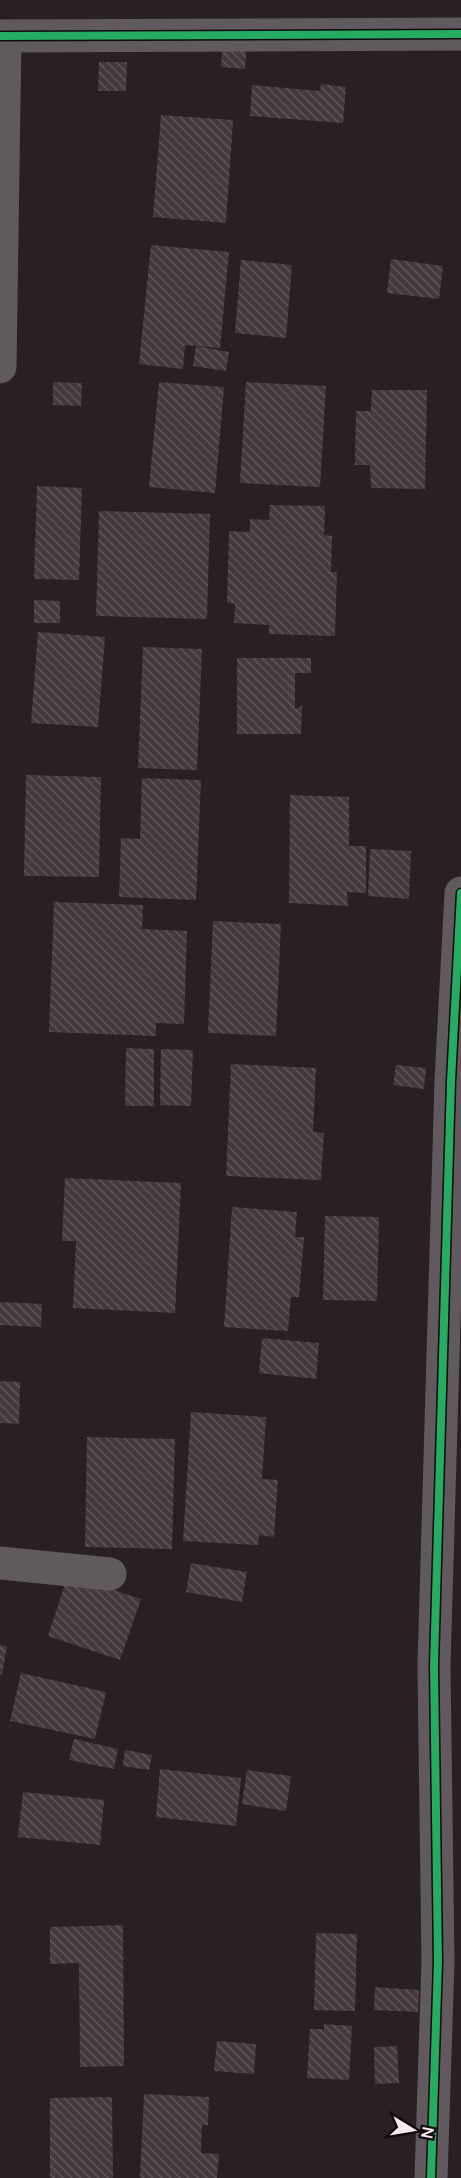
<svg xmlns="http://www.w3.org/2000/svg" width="461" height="2178" font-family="Manrope,sans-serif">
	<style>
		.building { fill: url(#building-back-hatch) }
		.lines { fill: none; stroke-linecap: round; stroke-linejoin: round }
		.street { stroke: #605a5e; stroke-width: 33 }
		.cycleway-casing { stroke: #10090d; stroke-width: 11 }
		.cycleway { stroke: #26ab63; stroke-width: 8 }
	</style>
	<defs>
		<pattern id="building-back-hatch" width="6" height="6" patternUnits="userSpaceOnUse" patternTransform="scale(1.5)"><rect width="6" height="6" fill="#43393f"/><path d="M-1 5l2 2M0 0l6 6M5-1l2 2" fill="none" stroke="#5f565b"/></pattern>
	</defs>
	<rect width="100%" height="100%" fill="#282025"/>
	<path class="building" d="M 223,44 L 247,45 L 245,69 L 221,67 Z
		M 99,62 L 127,62 L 126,91 L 98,91 Z
		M 321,84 L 346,87 L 343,123 L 250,116 L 252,85 L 320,91 Z
		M 161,115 L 233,120 L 226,223 L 153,217 Z
		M 151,245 L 229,252 L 220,348 L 185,345 L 183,369 L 139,364 Z
		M 391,259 L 443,266 L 439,299 L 387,293 Z
		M 241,260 L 292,265 L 286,338 L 235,333 Z
		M 196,346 L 229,352 L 226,371 L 193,366 Z
		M 53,382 L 82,383 L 81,406 L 53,405 Z
		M 159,382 L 224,387 L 215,493 L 149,487 Z
		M 246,382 L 326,386 L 320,487 L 240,483 Z
		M 372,390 L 427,390 L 425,489 L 371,488 L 370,465 L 355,465 L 356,411 L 371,411 Z
		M 37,486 L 82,488 L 79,580 L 34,579 Z
		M 270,505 L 325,506 L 324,535 L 332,536 L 331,572 L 337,572 L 335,636 L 269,634 L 269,625 L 234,623 L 235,604 L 227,603 L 229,531 L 250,532 L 250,519 L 269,520 Z
		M 99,511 L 210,514 L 207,619 L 96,616 Z
		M 34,600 L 60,601 L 60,623 L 34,623 Z
		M 38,632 L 105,637 L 98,727 L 31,723 Z
		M 143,647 L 202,649 L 197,770 L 138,768 Z
		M 237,658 L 311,658 L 311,673 L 295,673 L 295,709 L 302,706 L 301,734 L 237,734 Z
		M 26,775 L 101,777 L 99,877 L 24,876 Z
		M 142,778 L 201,780 L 196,900 L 119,897 L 121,838 L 140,839 Z
		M 290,795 L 349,797 L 349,846 L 366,846 L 366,893 L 347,892 L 348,906 L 289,903 Z
		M 370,849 L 411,851 L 409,899 L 368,896 Z
		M 54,902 L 143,905 L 142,929 L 187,931 L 184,1024 L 156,1023 L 156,1036 L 49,1032 Z
		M 213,921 L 281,924 L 276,1036 L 208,1033 Z
		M 126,1048 L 154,1049 L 154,1106 L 125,1106 Z
		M 161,1049 L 193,1050 L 191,1106 L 160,1105 Z
		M 231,1064 L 316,1068 L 313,1132 L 324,1133 L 321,1180 L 226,1176 Z
		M 396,1065 L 426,1068 L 424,1089 L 393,1085 Z
		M 65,1178 L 181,1183 L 175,1313 L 73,1308 L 76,1241 L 62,1241 Z
		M 232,1207 L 297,1212 L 295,1237 L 304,1237 L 299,1297 L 291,1297 L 288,1331 L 224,1327 Z
		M 325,1216 L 379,1217 L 377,1301 L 323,1300 Z
		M 0,1302 L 42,1304 L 41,1327 L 0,1325 Z
		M 262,1338 L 319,1343 L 316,1379 L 259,1373 Z
		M 0,1381 L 20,1382 L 19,1424 L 0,1423 Z
		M 191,1412 L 266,1417 L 262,1479 L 278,1480 L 274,1537 L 259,1535 L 258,1545 L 183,1541 Z
		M 87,1437 L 175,1439 L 172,1549 L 85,1547 Z
		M 191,1563 L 247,1572 L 242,1602 L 186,1592 Z
		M 68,1575 L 141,1599 L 120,1660 L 48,1636 Z
		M 0,1645 L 7,1646 L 2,1675 L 0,1674 Z
		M 21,1673 L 106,1692 L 95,1739 L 10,1721 Z
		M 74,1739 L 118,1749 L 114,1769 L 69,1760 Z
		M 125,1750 L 152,1755 L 149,1770 L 123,1766 Z
		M 160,1769 L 241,1778 L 236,1826 L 156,1817 Z
		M 247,1770 L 291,1776 L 286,1811 L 242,1804 Z
		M 23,1792 L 104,1800 L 100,1845 L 18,1837 Z
		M 123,1925 L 124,2066 L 80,2067 L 79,1963 L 50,1964 L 50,1927 Z
		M 316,1933 L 357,1934 L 355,2011 L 314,2010 Z
		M 375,1987 L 419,1990 L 418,2012 L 374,2010 Z
		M 324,2024 L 352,2026 L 349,2080 L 307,2078 L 310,2029 L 324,2029 Z
		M 217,2041 L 256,2044 L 254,2074 L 214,2071 Z
		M 397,2046 L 399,2083 L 375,2084 L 374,2047 Z
		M 144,2094 L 209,2097 L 208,2125 L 202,2125 L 201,2153 L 219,2154 L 217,2178 L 140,2178 Z
		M 112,2097 L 113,2178 L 50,2178 L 50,2098 Z"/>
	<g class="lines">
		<path class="street" d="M 0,36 L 461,34
			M 0,367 L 5,36
			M 0,1563 L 110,1574
			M 431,2178 L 438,1961 L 434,1665 L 451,1081 L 461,893"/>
		<defs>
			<path id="cycleway" d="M 0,36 L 461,34
				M 431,2178 L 438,1961 L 434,1665 L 451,1081 L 461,893"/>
		</defs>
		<use href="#cycleway" class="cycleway-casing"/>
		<use href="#cycleway" class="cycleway"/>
	</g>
	<g transform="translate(413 2130) rotate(101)" stroke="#10090d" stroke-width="4.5" paint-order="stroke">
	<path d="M0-4.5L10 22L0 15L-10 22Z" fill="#f5ebf1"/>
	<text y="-9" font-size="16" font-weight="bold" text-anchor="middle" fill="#f5ebf1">N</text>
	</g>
</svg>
